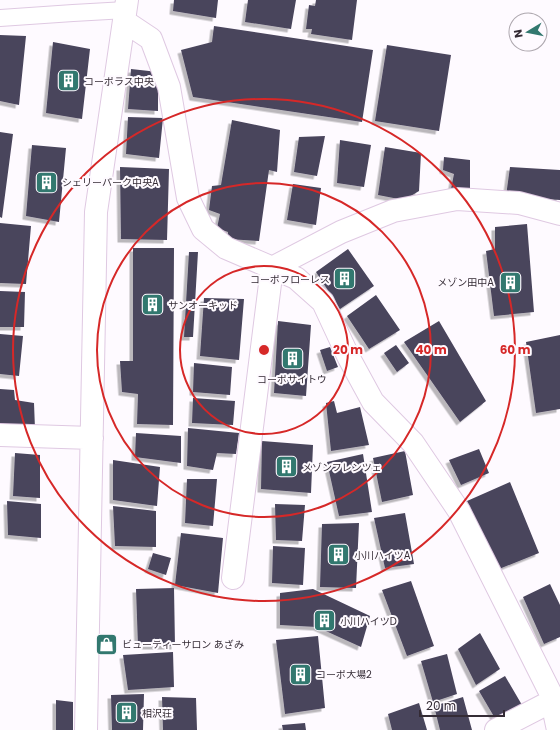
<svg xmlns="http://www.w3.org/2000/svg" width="560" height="730" font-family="Poppins,'Noto Sans JP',sans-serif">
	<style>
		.building { fill: #49445c; filter: url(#shadow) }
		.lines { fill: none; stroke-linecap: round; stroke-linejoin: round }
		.service-casing { stroke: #dfc9e2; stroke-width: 18 }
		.minor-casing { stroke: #dfc9e2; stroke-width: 24 }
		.service { stroke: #fff; stroke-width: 16 }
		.minor { stroke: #fff; stroke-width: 22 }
		.ring { fill: none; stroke: #d62828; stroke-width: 2 }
		.labels { text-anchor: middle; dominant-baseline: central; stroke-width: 4; stroke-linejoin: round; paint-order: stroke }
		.poi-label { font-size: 10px; fill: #342b35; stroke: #fefaff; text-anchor: start }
		.centre { fill: #d62828; stroke: #fefaff; stroke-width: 2 }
		.ring-label { font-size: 12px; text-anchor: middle; font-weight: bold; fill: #d62828; stroke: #fefaff; stroke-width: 4; stroke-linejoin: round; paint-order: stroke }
	</style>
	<defs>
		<filter id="shadow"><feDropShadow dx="-3.5" dy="3.5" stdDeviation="0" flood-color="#0004"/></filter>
	</defs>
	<rect width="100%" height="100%" fill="#fefaff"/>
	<path class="building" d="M 174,0 L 218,0 L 216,18 L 173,11 Z
		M 248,0 L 296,0 L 291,29 L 245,22 Z
		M 316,0 L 357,0 L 352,40 L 311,34 L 312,29 L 306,29 L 309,5 L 315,6 Z
		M 214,26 L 373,50 L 362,122 L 193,97 L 181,50 L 212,42 Z
		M 0,35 L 26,36 L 19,105 L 0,101 Z
		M 53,42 L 90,49 L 82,119 L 46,113 Z
		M 387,45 L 451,55 L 439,131 L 375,121 Z
		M 131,69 L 158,72 L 158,111 L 128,109 Z
		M 128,117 L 163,118 L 159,158 L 126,154 Z
		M 232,120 L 280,130 L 277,172 L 269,170 L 259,241 L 228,239 L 228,232 L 217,228 L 220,214 L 209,210 L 212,186 L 221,185 Z
		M 0,132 L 13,134 L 2,218 L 0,217 Z
		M 325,136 L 317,176 L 294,172 L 299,137 Z
		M 340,140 L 371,145 L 364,187 L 337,183 Z
		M 32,145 L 66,148 L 59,222 L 26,216 Z
		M 385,147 L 421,153 L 419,191 L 404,200 L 378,195 Z
		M 444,157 L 470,160 L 470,192 L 451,189 L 454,174 L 443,170 Z
		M 120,167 L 169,169 L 167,240 L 121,239 Z
		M 510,167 L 560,170 L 560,200 L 506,196 Z
		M 293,184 L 321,188 L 316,225 L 287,220 Z
		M 0,223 L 31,226 L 26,284 L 0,283 Z
		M 527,224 L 534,312 L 494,316 L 486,251 L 495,249 L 495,227 Z
		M 133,248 L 174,248 L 173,425 L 137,424 L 138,394 L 122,392 L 120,361 L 133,361 Z
		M 348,249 L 374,286 L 340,309 L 316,272 Z
		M 189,252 L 198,252 L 193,337 L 184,337 Z
		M 0,291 L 25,292 L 24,327 L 0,327 Z
		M 376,295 L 400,330 L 369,349 L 347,316 Z
		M 204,298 L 244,299 L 239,360 L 200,356 Z
		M 278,321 L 311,325 L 306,396 L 274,393 Z
		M 439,321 L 486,401 L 460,422 L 404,342 Z
		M 0,334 L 23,336 L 19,376 L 0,374 Z
		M 560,335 L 560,409 L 536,413 L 526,342 Z
		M 396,345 L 409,363 L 397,372 L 384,353 Z
		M 330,347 L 338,367 L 327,371 L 320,350 Z
		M 194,363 L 232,367 L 230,395 L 193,392 Z
		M 0,389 L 14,390 L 15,400 L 34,403 L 35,429 L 0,426 Z
		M 193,398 L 235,401 L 233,425 L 192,423 Z
		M 334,401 L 337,413 L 360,407 L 369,445 L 331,451 L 326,403 Z
		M 188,428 L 239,433 L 236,454 L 217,453 L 213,470 L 187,466 Z
		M 136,433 L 181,436 L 181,463 L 135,457 Z
		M 262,441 L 313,445 L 311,493 L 261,489 Z
		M 479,449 L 489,473 L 461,485 L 449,460 Z
		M 405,451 L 413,495 L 382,502 L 373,458 Z
		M 15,453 L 40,455 L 40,498 L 13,496 Z
		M 363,454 L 372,512 L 339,516 L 327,462 Z
		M 113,460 L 160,467 L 157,506 L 113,500 Z
		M 187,479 L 217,479 L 213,526 L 185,523 Z
		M 510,482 L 539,553 L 499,569 L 467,501 Z
		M 7,501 L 41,504 L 41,538 L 8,535 Z
		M 275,504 L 305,505 L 302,541 L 276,540 Z
		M 113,506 L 156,511 L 156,547 L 115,546 Z
		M 405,513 L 414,564 L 385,568 L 374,518 Z
		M 359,523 L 356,588 L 320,587 L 322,524 Z
		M 181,533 L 223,538 L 218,593 L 175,585 Z
		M 273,546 L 305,548 L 303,585 L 272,583 Z
		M 153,553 L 171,558 L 166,575 L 148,569 Z
		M 411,581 L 434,646 L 407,656 L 382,590 Z
		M 550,584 L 560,605 L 560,637 L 544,644 L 523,597 Z
		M 174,588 L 175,646 L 138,646 L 136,589 Z
		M 313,589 L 370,616 L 361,647 L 317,627 L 280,625 L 280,593 Z
		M 480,633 L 500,669 L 476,685 L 458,649 Z
		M 318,636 L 325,708 L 285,714 L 276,640 Z
		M 173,652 L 174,687 L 128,690 L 123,655 Z
		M 447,654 L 457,694 L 433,702 L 421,661 Z
		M 505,676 L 522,705 L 496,720 L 479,691 Z
		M 144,694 L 143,730 L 112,730 L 111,695 Z
		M 162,697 L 196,698 L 197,730 L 163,730 Z
		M 463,697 L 472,730 L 440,730 L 434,706 Z
		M 56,700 L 73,702 L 73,730 L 56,730 Z
		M 419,703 L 427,730 L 392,730 L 388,714 Z
		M 305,723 L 306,730 L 283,730 L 282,725 Z"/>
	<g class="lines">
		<defs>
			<path id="service" d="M 0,18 L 73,13 L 126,10"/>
			<path id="minor" d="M 124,21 L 151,39 L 169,87 L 188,198 L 203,229 L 226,248 L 296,278 L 323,302 L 349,358 L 373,402 L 413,443 L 459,511 L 554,700 L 555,716 L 558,730
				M 0,435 L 92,438
				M 233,578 L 272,268 L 341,232 L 393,211 L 457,199 L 519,203 L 560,214
				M 86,730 L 96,212 L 127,0
				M 496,730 L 554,700"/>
		</defs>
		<use href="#service" class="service-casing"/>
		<use href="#minor" class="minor-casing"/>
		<use href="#service" class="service"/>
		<use href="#minor" class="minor"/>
	</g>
	<g class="ring">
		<circle cx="264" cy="350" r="84"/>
		<circle cx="264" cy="350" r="167"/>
		<circle cx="264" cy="350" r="251"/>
	</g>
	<defs>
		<symbol id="building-square" viewBox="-11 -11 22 22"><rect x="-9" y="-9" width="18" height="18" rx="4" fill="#32786f" stroke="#fefaff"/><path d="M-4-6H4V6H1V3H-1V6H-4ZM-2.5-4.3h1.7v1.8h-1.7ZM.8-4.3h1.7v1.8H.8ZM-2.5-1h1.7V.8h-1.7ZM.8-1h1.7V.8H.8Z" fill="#fff"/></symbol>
		<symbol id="shop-square" viewBox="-11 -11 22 22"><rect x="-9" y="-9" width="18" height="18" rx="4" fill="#32786f" stroke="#fefaff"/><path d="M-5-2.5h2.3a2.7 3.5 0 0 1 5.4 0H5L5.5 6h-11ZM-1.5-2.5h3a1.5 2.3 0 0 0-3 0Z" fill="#fff"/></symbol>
	</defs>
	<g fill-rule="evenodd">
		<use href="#building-square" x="56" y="68" width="25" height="25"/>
		<use href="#building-square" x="34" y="170" width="25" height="25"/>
		<use href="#building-square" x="332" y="266" width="25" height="25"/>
		<use href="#building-square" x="498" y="270" width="25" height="25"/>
		<use href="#building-square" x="140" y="292" width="25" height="25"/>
		<use href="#building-square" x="280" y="346" width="25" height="25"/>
		<use href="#building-square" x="274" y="454" width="25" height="25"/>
		<use href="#building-square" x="326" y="542" width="25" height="25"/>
		<use href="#building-square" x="312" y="608" width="25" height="25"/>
		<use href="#shop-square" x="94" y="632" width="25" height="25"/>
		<use href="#building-square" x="288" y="662" width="25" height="25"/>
		<use href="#building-square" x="114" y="700" width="25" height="25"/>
	</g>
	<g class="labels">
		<g class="poi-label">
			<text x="84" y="81">コーポラス中央</text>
			<text x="62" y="182">シェリーパーク中央A</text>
			<text x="330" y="279" text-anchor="end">コーポフローレス</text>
			<text x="494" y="282" text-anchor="end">メゾン田中A</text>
			<text x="168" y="305">サンオーキッド</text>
			<text x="292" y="379" text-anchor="middle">コーポサイトウ</text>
			<text x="302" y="467">メゾンフレンツェ</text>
			<text x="354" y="555">小川ハイツA</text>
			<text x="340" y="621">小川ハイツD</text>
			<text x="122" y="644">ビューティーサロン あざみ</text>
			<text x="316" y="674">コーポ大場2</text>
			<text x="142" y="713">相沢荘</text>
		</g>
	</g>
	<circle cx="264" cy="350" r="6" class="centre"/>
	<g class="ring-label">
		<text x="348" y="354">20 m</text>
		<text x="431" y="354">40 m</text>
		<text x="515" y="354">60 m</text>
	</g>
	<g transform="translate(528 32) rotate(260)"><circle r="19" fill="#fefaff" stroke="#ada7ae"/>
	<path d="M0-3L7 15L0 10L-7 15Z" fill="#32786f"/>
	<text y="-6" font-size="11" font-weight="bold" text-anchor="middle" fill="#342b35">N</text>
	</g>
	<path d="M420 710v6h84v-6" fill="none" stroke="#342b35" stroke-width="2"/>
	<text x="426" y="710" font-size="12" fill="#342b35" stroke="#fefaff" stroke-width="3" paint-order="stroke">20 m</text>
</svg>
